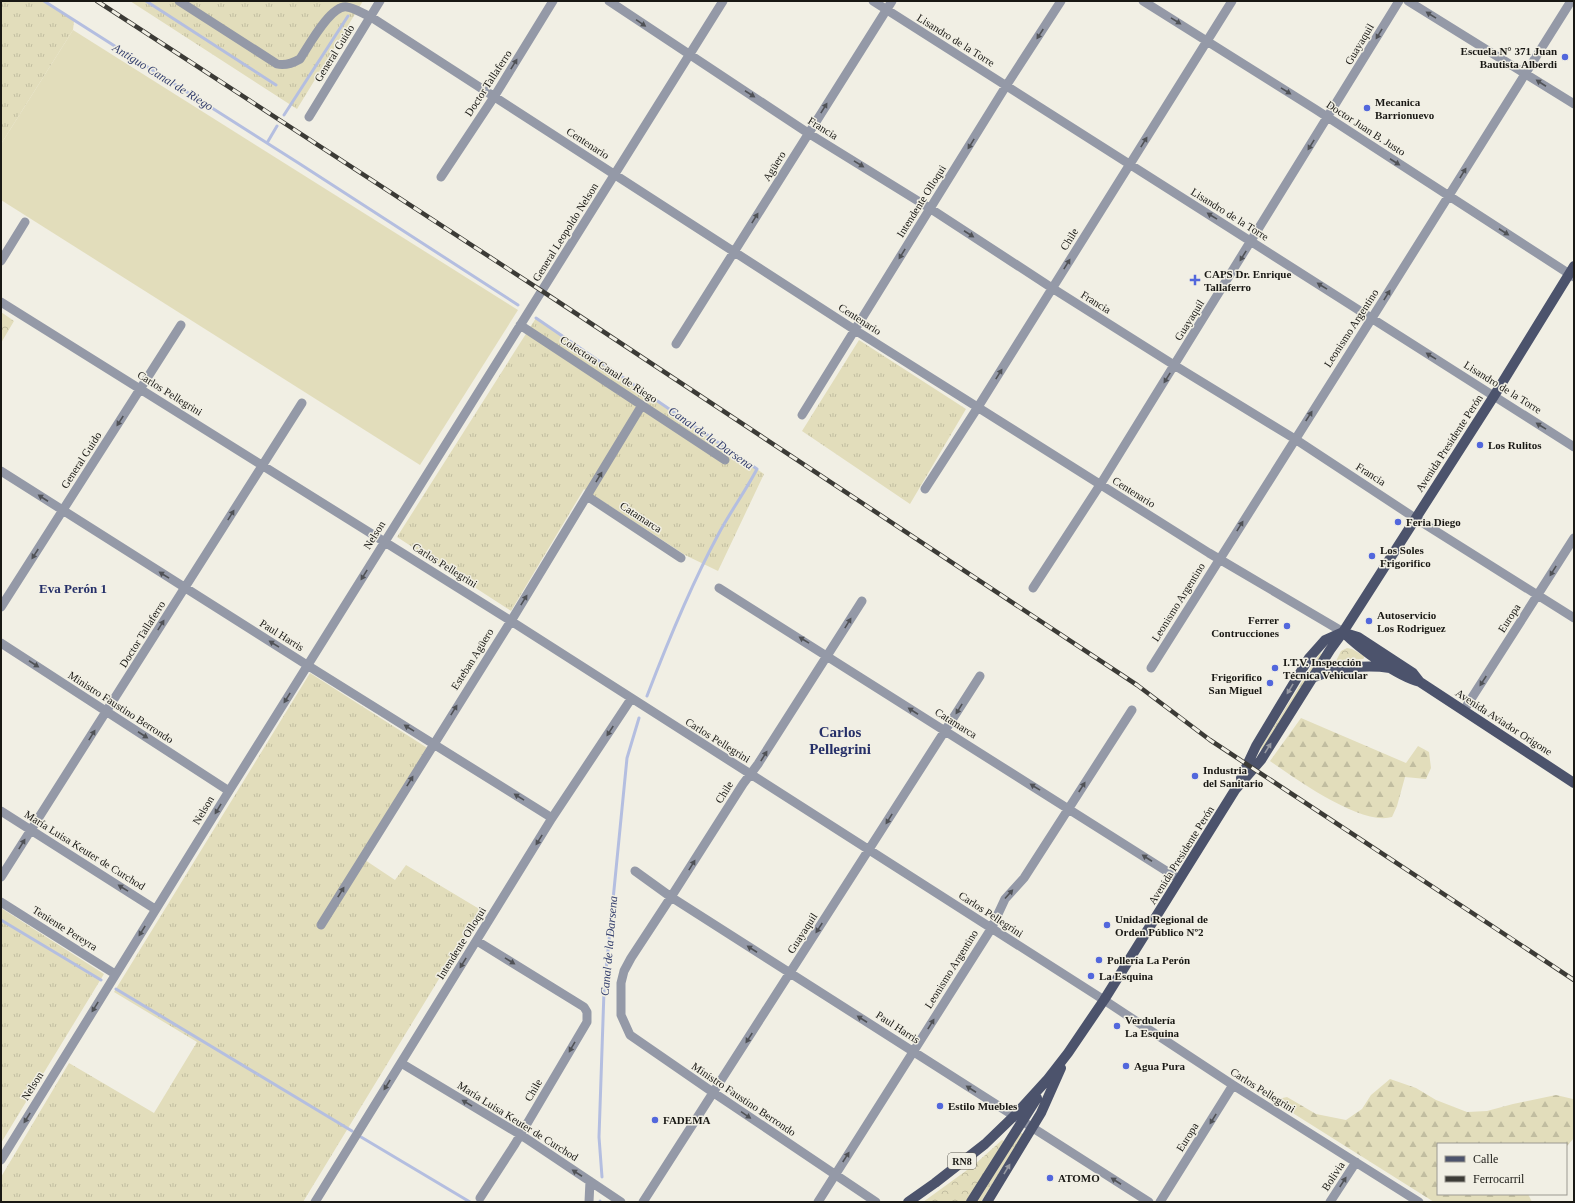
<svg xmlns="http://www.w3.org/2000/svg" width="1575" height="1203" font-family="Georgia,serif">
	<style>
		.grass { fill: url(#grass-tufts) }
		.forest { fill: url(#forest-firs) }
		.park { fill: url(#park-crowns) }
		.pitch { fill: #e2ddbb }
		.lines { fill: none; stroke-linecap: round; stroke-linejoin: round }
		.stream { stroke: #b4bee0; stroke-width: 3 }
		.minor { stroke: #9499a7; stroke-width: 9 }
		.major { stroke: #4c536c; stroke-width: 10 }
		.rail-casing { stroke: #3c3b36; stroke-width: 4.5 }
		.rail { stroke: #f1efe4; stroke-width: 3; stroke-dasharray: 9; stroke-linecap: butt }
		.oneway { fill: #505256 }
		.oneway2 { fill: #9699a2 }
		.poi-dot { fill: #5267dc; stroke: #f1efe4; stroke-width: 1.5 }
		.labels { text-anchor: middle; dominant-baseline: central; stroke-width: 3; stroke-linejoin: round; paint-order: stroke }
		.shield { fill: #f1efe4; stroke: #5a5852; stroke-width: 1 }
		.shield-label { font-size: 10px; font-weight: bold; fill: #191814 }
		.street-label { font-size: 11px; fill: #191814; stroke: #f1efe4 }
		.poi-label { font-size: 11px; font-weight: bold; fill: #191814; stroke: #f1efe4; text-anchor: start }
		.water-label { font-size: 12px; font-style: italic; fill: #35406e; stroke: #f1efe4 }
		.quarter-label { font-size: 13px; font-weight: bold; fill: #252f68; stroke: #f1efe4 }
		.district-label { font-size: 15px; font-weight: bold; fill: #252f68; stroke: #f1efe4 }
	</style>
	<defs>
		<pattern id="grass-tufts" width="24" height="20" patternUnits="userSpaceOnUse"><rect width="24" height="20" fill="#e2ddbb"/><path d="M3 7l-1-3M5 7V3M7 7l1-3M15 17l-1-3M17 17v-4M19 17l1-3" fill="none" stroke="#c1bda0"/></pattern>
		<pattern id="forest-firs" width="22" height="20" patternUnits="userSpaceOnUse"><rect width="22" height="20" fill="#e2ddbb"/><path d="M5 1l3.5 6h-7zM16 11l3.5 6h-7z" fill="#c1bda0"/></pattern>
		<pattern id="park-crowns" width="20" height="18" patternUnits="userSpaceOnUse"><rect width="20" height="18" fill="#e2ddbb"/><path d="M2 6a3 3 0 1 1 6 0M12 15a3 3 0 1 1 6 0" fill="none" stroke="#c1bda0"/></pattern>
	</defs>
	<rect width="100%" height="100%" fill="#f1efe4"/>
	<path class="grass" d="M 1,1 L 44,1 L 74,21 L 73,30 L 1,144 Z
		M 130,1 L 363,1 L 297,109 Z
		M 536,318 L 764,474 L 718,571 L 685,555 L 584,489 L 511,611 L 397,537 Z
		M 859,340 L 966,409 L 910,504 L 802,431 Z
		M 1320,653 L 1323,655 L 1262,750 L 1260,749 Z
		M 310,673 L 429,749 L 362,858 L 395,880 L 406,865 L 481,910 L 303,1202 L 1,1202 L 1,1177 L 69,1063 L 154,1113 L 197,1042 L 114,992 Z
		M 1,908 L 104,974 L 1,1143 Z
		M 1020,1132 L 1023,1134 L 981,1202 L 976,1202 Z"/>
	<path class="forest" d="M 1301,718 L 1406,763 L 1418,746 L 1429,752 L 1431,768 L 1426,779 L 1405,777 L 1397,806 L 1392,817 C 1361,826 1296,779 1270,761 Z
		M 1390,1079 L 1416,1088 L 1436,1100 L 1467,1112 L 1487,1111 L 1513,1104 L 1556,1095 L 1573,1099 L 1574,1138 L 1566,1147 L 1566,1144 L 1438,1144 L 1438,1194 L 1528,1194 L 1532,1202 L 1434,1202 L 1280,1105 L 1278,1099 L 1287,1097 L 1316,1114 L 1346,1120 L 1362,1109 L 1371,1095 Z"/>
	<path class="park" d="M 1,312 L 14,321 L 1,343 Z
		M 1347,648 L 1352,649 L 1364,656 L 1364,658 L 1363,659 L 1337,662 L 1336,661 L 1341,651 Z
		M 1002,1140 L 1004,1141 L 967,1202 L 923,1202 L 974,1165 Z"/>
	<path class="pitch" d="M 73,30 L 518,310 L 420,465 L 1,200 L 1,144 Z"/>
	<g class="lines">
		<path class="stream" d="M 44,1 L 300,164 L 518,305
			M 146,1 L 276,85
			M 284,115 L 348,16
			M 267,143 L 277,126
			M 536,318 L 757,469 C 745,492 730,512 718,535 C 690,587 668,641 647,696
			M 1,920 L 101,980
			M 116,989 L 352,1131
			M 361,1137 L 470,1202
			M 602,1177 L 599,1137 L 604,991 L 627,758 L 639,718
			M 600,1202 L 600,1201"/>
		<path class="minor" d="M 179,1 L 277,64 C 285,66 293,63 300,59 C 308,47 331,4 347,7 C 355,8 363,14 371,17 L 855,330 L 1209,553 L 1343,632
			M 609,1 L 808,133 L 931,209 L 1052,288 L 1174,365 L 1295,439 L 1415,518 L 1574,618
			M 873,1 L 1574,447
			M 1143,1 L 1315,109 L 1574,277
			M 1408,1 L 1574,104
			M 309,117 L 380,1
			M 441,177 L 494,97 L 553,1
			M 1,261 L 25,222
			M 1,302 L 511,621 L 1104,1000 L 1233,1085 L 1419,1202
			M 520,325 L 725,460
			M 676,344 L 892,1
			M 802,415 L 1006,86 L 1061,1
			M 1,471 L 307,665 L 552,818
			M 925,489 L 978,407 L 1232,1
			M 587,496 L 681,558
			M 719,588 L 1179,879
			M 1033,588 L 1100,485 L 1399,1
			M 862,601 L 758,764 L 743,784 L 671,897 L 631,958 L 624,971 L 621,983 L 621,1015 L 630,1035 L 714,1093 L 876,1202
			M 1,607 L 181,325
			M 1,643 L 229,791
			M 1151,668 L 1372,318 L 1571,1
			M 1464,710 L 1574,538
			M 1,811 L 155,909
			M 635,871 L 671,897 L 1149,1202
			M 1,877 L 302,403
			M 1,902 L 115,974
			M 321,925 L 511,621 L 642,405
			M 477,941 L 584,1007 L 587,1012 L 587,1022 L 515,1144 L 480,1198
			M 401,1063 L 521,1135 L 621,1202
			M 1,1160 L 229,791 L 723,1
			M 315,1202 L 552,818 L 631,699
			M 589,1202 L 590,1181
			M 643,1202 L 980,676
			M 818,1202 L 991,929 L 1005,899 L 1024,878 L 1132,710
			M 1160,1202 L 1233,1085
			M 1330,1202 L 1356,1162"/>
		<path class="major" d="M 1343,632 C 1360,649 1397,676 1420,682 L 1574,783
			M 1345,633 L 1358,637 L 1413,673 L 1420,682
			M 1312,678 C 1335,668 1365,664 1390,668
			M 1241,778 L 1256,746 L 1309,658 L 1325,640 L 1343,632
			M 908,1202 L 935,1183 L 985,1144 L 1014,1116 L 1047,1080 L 1068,1053 L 1104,1000 L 1235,790 L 1261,760 L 1330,650 L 1343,632 L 1494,396 L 1574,266
			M 971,1202 L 1037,1098
			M 987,1202 L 1041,1113 L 1061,1068"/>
		<defs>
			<path id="rail" d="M 97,1 L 542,291 L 1137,685 L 1210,740 L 1574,980"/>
		</defs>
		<use href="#rail" class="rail-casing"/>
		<use href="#rail" class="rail"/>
	</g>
	<defs><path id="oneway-solid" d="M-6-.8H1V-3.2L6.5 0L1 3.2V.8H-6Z"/></defs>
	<g class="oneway">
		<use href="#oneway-solid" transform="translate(1431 15) rotate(-148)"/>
		<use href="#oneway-solid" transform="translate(1176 21) rotate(32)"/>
		<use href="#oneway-solid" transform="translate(641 23) rotate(34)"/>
		<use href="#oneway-solid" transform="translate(1040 34) rotate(123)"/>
		<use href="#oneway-solid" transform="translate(1379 34) rotate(121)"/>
		<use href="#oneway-solid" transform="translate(514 64) rotate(-58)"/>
		<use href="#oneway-solid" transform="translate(1541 83) rotate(-147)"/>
		<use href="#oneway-solid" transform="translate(1286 91) rotate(32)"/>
		<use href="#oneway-solid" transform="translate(750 94) rotate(33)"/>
		<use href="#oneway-solid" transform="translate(824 108) rotate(-58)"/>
		<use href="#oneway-solid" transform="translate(1144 142) rotate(-58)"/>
		<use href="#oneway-solid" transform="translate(971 144) rotate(122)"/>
		<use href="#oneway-solid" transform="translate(1311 145) rotate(122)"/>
		<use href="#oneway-solid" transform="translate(1395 162) rotate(33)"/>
		<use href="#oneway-solid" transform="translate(859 164) rotate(32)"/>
		<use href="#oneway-solid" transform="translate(1463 173) rotate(-58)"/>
		<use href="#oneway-solid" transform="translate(1212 216) rotate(-148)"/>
		<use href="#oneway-solid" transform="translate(755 218) rotate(-58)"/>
		<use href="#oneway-solid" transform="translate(1504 232) rotate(33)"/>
		<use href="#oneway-solid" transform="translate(969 234) rotate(33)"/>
		<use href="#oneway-solid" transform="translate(902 254) rotate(122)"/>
		<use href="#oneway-solid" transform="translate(1243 256) rotate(122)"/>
		<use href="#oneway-solid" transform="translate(1067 264) rotate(-58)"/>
		<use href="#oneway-solid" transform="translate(1322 286) rotate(-148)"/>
		<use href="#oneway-solid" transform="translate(1387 295) rotate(-58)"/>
		<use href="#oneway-solid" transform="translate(1431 356) rotate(-148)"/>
		<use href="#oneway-solid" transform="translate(999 374) rotate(-58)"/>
		<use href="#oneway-solid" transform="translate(1167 378) rotate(122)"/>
		<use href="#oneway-solid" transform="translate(1309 416) rotate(-57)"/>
		<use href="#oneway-solid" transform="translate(120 421) rotate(123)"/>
		<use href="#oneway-solid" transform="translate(1541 426) rotate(-148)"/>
		<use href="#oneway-solid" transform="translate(599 477) rotate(-59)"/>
		<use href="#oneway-solid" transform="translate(43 498) rotate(-147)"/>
		<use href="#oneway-solid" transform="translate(231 515) rotate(-58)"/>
		<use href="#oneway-solid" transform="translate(1240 526) rotate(-58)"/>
		<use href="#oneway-solid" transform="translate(35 554) rotate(123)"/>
		<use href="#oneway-solid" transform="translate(1553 571) rotate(122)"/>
		<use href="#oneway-solid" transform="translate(164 575) rotate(-148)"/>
		<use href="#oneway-solid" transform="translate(364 575) rotate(122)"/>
		<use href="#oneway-solid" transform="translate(524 600) rotate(-58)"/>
		<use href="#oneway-solid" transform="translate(848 623) rotate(-58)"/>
		<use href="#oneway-solid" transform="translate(161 625) rotate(-58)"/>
		<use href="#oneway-solid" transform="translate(804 640) rotate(-148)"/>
		<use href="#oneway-solid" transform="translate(274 644) rotate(-148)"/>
		<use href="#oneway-solid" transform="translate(34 664) rotate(33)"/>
		<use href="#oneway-solid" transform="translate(1483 681) rotate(123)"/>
		<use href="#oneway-solid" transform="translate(287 698) rotate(122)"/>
		<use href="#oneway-solid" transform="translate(959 709) rotate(122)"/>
		<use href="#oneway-solid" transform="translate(454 710) rotate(-58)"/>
		<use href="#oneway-solid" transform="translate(913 711) rotate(-147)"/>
		<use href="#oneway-solid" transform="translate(409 728) rotate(-148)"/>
		<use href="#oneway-solid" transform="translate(610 731) rotate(123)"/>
		<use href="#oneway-solid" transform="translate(92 735) rotate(-58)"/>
		<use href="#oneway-solid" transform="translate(143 735) rotate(33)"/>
		<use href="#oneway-solid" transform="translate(764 756) rotate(-58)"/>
		<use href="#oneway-solid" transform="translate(410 781) rotate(-58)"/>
		<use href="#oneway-solid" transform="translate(1035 787) rotate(-148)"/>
		<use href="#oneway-solid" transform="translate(1082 787) rotate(-57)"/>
		<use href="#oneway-solid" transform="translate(519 797) rotate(-148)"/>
		<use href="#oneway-solid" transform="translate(218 809) rotate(121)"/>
		<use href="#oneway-solid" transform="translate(889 819) rotate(122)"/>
		<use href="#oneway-solid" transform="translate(539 840) rotate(122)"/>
		<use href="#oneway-solid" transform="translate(22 844) rotate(-58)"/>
		<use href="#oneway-solid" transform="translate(1147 858) rotate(-147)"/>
		<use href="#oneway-solid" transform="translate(692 865) rotate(-58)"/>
		<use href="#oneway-solid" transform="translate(123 888) rotate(-148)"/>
		<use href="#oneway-solid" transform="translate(341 892) rotate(-58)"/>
		<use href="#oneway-solid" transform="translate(1009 894) rotate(-48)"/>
		<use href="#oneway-solid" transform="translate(819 928) rotate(123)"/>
		<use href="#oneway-solid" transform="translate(142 931) rotate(122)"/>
		<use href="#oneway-solid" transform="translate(752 949) rotate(-147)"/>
		<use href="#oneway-solid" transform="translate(510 961) rotate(32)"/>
		<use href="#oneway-solid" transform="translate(463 963) rotate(122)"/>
		<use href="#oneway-solid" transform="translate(95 1007) rotate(122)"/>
		<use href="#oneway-solid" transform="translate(862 1019) rotate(-147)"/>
		<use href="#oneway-solid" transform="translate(931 1024) rotate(-58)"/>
		<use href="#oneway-solid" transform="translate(749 1038) rotate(123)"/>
		<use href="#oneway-solid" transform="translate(572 1047) rotate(120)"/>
		<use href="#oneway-solid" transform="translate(387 1085) rotate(122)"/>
		<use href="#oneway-solid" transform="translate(971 1089) rotate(-147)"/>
		<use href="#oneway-solid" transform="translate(467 1103) rotate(-149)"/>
		<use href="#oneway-solid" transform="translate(746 1115) rotate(34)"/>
		<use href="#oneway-solid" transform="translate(27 1118) rotate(122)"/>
		<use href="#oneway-solid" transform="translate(1213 1119) rotate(122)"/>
		<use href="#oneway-solid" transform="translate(846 1157) rotate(-57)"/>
		<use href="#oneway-solid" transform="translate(577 1173) rotate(-147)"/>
		<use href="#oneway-solid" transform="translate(1116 1181) rotate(-147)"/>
		<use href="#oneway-solid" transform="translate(1343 1182) rotate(-57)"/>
	</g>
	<g class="oneway2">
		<use href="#oneway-solid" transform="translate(1290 689) rotate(121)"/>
		<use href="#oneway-solid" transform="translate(1268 748) rotate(-58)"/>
		<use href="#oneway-solid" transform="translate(1007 1169) rotate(-59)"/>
	</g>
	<g class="poi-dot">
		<circle cx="1565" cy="57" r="4"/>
		<circle cx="1367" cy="108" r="4"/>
		<path d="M1193 274h4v4h4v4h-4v4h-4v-4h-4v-4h4z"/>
		<circle cx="1480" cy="445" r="4"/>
		<circle cx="1398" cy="522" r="4"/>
		<circle cx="1372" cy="556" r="4"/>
		<circle cx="1369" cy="621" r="4"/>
		<circle cx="1287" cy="626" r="4"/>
		<circle cx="1275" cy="668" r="4"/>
		<circle cx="1270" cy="683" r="4"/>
		<circle cx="1195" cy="776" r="4"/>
		<circle cx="1107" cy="925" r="4"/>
		<circle cx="1099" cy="960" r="4"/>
		<circle cx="1091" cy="976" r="4"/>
		<circle cx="1117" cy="1026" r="4"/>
		<circle cx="1126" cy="1066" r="4"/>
		<circle cx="940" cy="1106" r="4"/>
		<circle cx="655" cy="1120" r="4"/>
		<circle cx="1050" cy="1178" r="4"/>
	</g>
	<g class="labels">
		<rect class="shield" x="948" y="1153" width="28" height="16" rx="3"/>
		<g class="shield-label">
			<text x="962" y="1161">RN8</text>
		</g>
		<g class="street-label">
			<text transform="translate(956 40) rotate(32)">Lisandro de la Torre</text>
			<text transform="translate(1359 44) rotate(-59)">Guayaquil</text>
			<text transform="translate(334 53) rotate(-58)">General Guido</text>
			<text transform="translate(488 83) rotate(-57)">Doctor Tallaferro</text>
			<text transform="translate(823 128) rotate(32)">Francia</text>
			<text transform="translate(1366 128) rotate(33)">Doctor Juan B. Justo</text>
			<text transform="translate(588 143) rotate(33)">Centenario</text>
			<text transform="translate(774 166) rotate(-58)">Agüero</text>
			<text transform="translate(921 201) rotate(-58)">Intendente Olloqui</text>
			<text transform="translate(1230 214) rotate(32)">Lisandro de la Torre</text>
			<text transform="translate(565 232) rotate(-58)">General Leopoldo Nelson</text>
			<text transform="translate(1069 239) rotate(-58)">Chile</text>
			<text transform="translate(1096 302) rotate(32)">Francia</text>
			<text transform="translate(860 319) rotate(33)">Centenario</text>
			<text transform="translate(1189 320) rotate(-58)">Guayaquil</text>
			<text transform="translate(1351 328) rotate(-57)">Leonismo Argentino</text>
			<text transform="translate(609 369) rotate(33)">Colectora Canal de Riego</text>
			<text transform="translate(1503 387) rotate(32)">Lisandro de la Torre</text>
			<text transform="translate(170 393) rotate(32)">Carlos Pellegrini</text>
			<text transform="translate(1449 443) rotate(-57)">Avenida Presidente Perón</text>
			<text transform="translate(81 460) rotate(-57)">General Guido</text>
			<text transform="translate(1371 474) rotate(33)">Francia</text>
			<text transform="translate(1134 492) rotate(32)">Centenario</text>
			<text transform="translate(641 517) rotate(33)">Catamarca</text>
			<text transform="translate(374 535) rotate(-58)">Nelson</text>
			<text transform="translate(445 565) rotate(32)">Carlos Pellegrini</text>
			<text transform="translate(1178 602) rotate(-58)">Leonismo Argentino</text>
			<text transform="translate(1509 618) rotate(-57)">Europa</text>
			<text transform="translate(142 634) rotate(-58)">Doctor Tallaferro</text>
			<text transform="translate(282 635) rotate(32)">Paul Harris</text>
			<text transform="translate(472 659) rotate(-58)">Esteban Agüero</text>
			<text transform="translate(121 707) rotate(33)">Ministro Faustino Berrondo</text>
			<text transform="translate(1504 722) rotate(33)">Avenida Aviador Origone</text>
			<text transform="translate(956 723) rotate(32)">Catamarca</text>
			<text transform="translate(718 740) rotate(32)">Carlos Pellegrini</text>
			<text transform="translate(724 792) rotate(-58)">Chile</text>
			<text transform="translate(203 810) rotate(-59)">Nelson</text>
			<text transform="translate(85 850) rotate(32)">María Luisa Keuter de Curchod</text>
			<text transform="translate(1181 855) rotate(-58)">Avenida Presidente Perón</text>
			<text transform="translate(991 914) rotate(33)">Carlos Pellegrini</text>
			<text transform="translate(65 928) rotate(32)">Teniente Pereyra</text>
			<text transform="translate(802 933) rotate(-57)">Guayaquil</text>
			<text transform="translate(461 943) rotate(-58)">Intendente Olloqui</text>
			<text transform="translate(951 969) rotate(-58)">Leonismo Argentino</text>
			<text transform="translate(898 1027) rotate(33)">Paul Harris</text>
			<text transform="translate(32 1086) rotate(-58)">Nelson</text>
			<text transform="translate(533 1090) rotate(-60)">Chile</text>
			<text transform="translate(1263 1090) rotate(32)">Carlos Pellegrini</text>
			<text transform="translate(744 1099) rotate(34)">Ministro Faustino Berrondo</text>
			<text transform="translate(518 1121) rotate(32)">María Luisa Keuter de Curchod</text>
			<text transform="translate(1187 1137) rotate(-58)">Europa</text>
			<text transform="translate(1333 1176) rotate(-57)">Bolivia</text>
		</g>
		<g class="poi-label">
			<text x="1557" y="51" text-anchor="end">Escuela N° 371 Juan<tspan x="1557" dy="13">Bautista Alberdi</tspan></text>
			<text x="1375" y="102">Mecanica<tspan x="1375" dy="13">Barrionuevo</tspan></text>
			<text x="1204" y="274">CAPS Dr. Enrique<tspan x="1204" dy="13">Tallaferro</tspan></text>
			<text x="1488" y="445">Los Rulitos</text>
			<text x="1406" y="522">Feria Diego</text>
			<text x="1380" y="550">Los Soles<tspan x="1380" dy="13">Frigorifico</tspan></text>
			<text x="1377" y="615">Autoservicio<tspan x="1377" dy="13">Los Rodriguez</tspan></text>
			<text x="1279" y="620" text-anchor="end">Ferrer<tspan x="1279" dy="13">Contrucciones</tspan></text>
			<text x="1283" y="662">I.T.V. Inspección<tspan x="1283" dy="13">Técnica Vehicular</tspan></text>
			<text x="1262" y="677" text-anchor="end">Frigorifico<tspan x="1262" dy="13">San Miguel</tspan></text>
			<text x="1203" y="770">Industria<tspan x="1203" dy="13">del Sanitario</tspan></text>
			<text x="1115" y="919">Unidad Regional de<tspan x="1115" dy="13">Orden Público Nº2</tspan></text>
			<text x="1107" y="960">Pollería La Perón</text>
			<text x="1099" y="976">La Esquina</text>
			<text x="1125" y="1020">Verdulería<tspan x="1125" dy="13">La Esquina</tspan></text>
			<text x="1134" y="1066">Agua Pura</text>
			<text x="948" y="1106">Estilo Muebles</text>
			<text x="663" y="1120">FADEMA</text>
			<text x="1058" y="1178">ATOMO</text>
		</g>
		<g class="water-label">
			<text transform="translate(163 77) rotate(32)">Antiguo Canal de Riego</text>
			<text transform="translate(711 438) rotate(35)">Canal de la Darsena</text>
			<text transform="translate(609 946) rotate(-85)">Canal de la Darsena</text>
		</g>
		<g class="quarter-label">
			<text x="73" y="588">Eva Perón 1</text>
		</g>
		<g class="district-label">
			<text x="840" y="732">Carlos<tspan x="840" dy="17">Pellegrini</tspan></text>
		</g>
	</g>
	<rect width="1575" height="1203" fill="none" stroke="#191814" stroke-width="4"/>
	<rect x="1437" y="1143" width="130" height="52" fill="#f1efe4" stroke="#9b9991"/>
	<rect x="1445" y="1156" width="20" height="6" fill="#4c536c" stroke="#9b9991"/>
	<text x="1473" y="1163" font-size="12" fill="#191814">Calle</text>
	<rect x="1445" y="1176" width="20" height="6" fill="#3c3b36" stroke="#9b9991"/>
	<text x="1473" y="1183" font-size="12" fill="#191814">Ferrocarril</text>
</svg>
